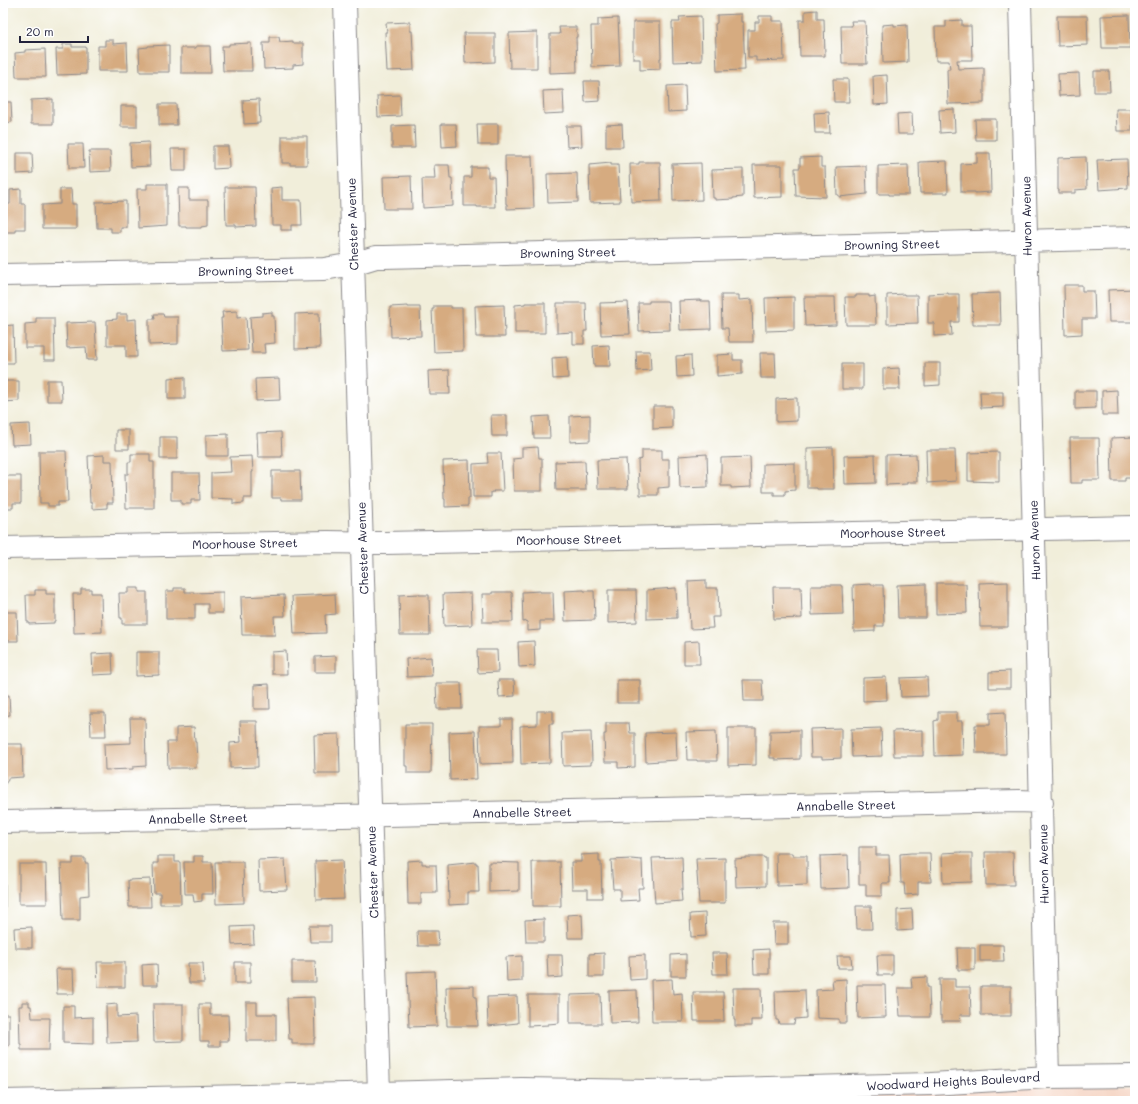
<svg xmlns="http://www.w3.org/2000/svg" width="1138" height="1104" font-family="Mali,sans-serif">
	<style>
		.built { fill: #f5d3c1 }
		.building { fill: #d6ab80 }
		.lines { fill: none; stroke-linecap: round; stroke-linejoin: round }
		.minor-casing { stroke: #8a888a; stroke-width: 24 }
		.minor { stroke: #fff; stroke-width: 22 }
		.labels { text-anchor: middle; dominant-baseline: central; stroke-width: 4; stroke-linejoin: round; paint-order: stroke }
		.street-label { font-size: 12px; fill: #22223b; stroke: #fff }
	</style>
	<rect width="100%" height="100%" fill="#fff"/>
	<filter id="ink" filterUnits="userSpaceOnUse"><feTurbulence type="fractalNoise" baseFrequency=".025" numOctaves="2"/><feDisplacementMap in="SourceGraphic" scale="8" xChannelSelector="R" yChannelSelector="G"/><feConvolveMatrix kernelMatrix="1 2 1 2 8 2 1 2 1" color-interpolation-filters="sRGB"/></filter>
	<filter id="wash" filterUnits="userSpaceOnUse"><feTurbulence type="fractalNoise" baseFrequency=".012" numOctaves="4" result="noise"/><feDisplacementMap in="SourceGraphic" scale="16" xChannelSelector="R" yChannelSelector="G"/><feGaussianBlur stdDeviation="0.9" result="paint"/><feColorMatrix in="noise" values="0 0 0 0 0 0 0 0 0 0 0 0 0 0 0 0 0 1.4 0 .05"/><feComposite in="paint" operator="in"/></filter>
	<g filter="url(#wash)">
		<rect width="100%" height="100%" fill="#f1eeda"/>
		<path class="built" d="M 1135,1085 L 1135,1101 L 738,1101 L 738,1092 Z"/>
		<g id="blocks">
			<path class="building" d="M 817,10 L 817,19 L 824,19 L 825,56 L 800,56 L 799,20 L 805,20 L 805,11 Z
				M 741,14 L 741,22 L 743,22 L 745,70 L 717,71 L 715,24 L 717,23 L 717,15 Z
				M 1129,15 L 1130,48 L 1102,48 L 1101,16 Z
				M 701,16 L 702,61 L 673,62 L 672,22 L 680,22 L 679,17 Z
				M 759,16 L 772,16 L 772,21 L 783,21 L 784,60 L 756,61 L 756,57 L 748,57 L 748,30 L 755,30 L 755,22 L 759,22 Z
				M 1057,16 L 1087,16 L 1088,45 L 1058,46 Z
				M 618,18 L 620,66 L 592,67 L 591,26 L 598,26 L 598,19 Z
				M 962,20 L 962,26 L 971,26 L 972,60 L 957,60 L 958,69 L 984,68 L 984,103 L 948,104 L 947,69 L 950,69 L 949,61 L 936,61 L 935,27 L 946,27 L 946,21 Z
				M 851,21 L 865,21 L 867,64 L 842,64 L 841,26 L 852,26 Z
				M 410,22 L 410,31 L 412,31 L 414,70 L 387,71 L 385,32 L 387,32 L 386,23 Z
				M 633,22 L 660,22 L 661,58 L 660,58 L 660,69 L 640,70 L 640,59 L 633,59 Z
				M 894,24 L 894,26 L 907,25 L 908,62 L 883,63 L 882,25 Z
				M 559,27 L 576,27 L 576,32 L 577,32 L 577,37 L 576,37 L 577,72 L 550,73 L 550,34 L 560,34 Z
				M 537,32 L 537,68 L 510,68 L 509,33 Z
				M 464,33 L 495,33 L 495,62 L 465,63 Z
				M 270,37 L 279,37 L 280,42 L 293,41 L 293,43 L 303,43 L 303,64 L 293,65 L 293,68 L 264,69 L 263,43 L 270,43 Z
				M 105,40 L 113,40 L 113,44 L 127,43 L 128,71 L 98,71 L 98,46 L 105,46 Z
				M 251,43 L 252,71 L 223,71 L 222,46 L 229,46 L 229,44 Z
				M 63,44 L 72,44 L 72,47 L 86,47 L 86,74 L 57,75 L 56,49 L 63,49 Z
				M 169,45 L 169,72 L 140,72 L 139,48 L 148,47 L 148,46 Z
				M 196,46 L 210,46 L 211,73 L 181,73 L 181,48 L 196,48 Z
				M 45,49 L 46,77 L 16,77 L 15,53 L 25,52 L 25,50 Z
				M 1094,71 L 1109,71 L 1110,92 L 1094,92 Z
				M 1079,73 L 1080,95 L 1059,96 L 1058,74 Z
				M 887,75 L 888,104 L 874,105 L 873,76 Z
				M 833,79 L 848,79 L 849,102 L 834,102 Z
				M 584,81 L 599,81 L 600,101 L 585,102 Z
				M 685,85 L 686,111 L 668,112 L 667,86 Z
				M 563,90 L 564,113 L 544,114 L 543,91 Z
				M 400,95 L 401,116 L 378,117 L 377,96 Z
				M 53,99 L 53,124 L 31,124 L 31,100 Z
				M 259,99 L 260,123 L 244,124 L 243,100 Z
				M 3,102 L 11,102 L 12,122 L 3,123 Z
				M 159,104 L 176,104 L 177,125 L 159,125 Z
				M 121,106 L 137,106 L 137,127 L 121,127 Z
				M 954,109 L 955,132 L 940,133 L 939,110 Z
				M 1116,109 L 1132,109 L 1132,131 L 1117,131 Z
				M 829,112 L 830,133 L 815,133 L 814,113 Z
				M 912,113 L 913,134 L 898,134 L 897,114 Z
				M 975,119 L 996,119 L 996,140 L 976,140 Z
				M 441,124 L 456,124 L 457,146 L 442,147 Z
				M 477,124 L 498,124 L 498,145 L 478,145 Z
				M 622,124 L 623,147 L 606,147 L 606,125 Z
				M 414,125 L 415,148 L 392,148 L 392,126 Z
				M 566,126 L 581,126 L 582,146 L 567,147 Z
				M 282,136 L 307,136 L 307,165 L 290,165 L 290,163 L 282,163 Z
				M 149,142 L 150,166 L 131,167 L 130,143 Z
				M 68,144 L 83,144 L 84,168 L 69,168 Z
				M 213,146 L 228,146 L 229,168 L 213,169 Z
				M 171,149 L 186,149 L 186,171 L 172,171 Z
				M 89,151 L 110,151 L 111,171 L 90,172 Z
				M 17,153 L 32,153 L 33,173 L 17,174 Z
				M 977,153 L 990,153 L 991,192 L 975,193 L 975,192 L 961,192 L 961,164 L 977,163 Z
				M 505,156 L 532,156 L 534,208 L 507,209 L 507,204 L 506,204 Z
				M 821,157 L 821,167 L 825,167 L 826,197 L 796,196 L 795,168 L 800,168 L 800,158 Z
				M 1086,157 L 1087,189 L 1075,190 L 1075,193 L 1059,193 L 1059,190 L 1058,190 L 1058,158 Z
				M 1127,159 L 1128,188 L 1099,190 L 1097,160 Z
				M 947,161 L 948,193 L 920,193 L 919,162 Z
				M 639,162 L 660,162 L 661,201 L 631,202 L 630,164 L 639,164 Z
				M 611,163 L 611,165 L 618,165 L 620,202 L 590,203 L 589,165 Z
				M 701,163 L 702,200 L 673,201 L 672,164 Z
				M 434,165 L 449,165 L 450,178 L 452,178 L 453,206 L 423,208 L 422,179 L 435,179 Z
				M 753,165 L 782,165 L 782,197 L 754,198 Z
				M 908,165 L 909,195 L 889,195 L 889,194 L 878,194 L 878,166 Z
				M 866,166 L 867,194 L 839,197 L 839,195 L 837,195 L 836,167 Z
				M 471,167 L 488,167 L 488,177 L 494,177 L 495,207 L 477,207 L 477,206 L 464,206 L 464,177 L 471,177 Z
				M 743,169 L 743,197 L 733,198 L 733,199 L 715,200 L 715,198 L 713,198 L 712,170 Z
				M 577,173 L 578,202 L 548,203 L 547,174 Z
				M 411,176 L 412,209 L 384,209 L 383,177 Z
				M 147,184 L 167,184 L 167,226 L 138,228 L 137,189 L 147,189 Z
				M 225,187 L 255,187 L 256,226 L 236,227 L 236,225 L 226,225 Z
				M 282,187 L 282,200 L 301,200 L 302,225 L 292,225 L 292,230 L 281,230 L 281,225 L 272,225 L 271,188 Z
				M 178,188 L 189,188 L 189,200 L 208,200 L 208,225 L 202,226 L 202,227 L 186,227 L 186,226 L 179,226 Z
				M 21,189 L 21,204 L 25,204 L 25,229 L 15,229 L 15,232 L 6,232 L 6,229 L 3,229 L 3,205 L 10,204 L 10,190 Z
				M 60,189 L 71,189 L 72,204 L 76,204 L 76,229 L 42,229 L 42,205 L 60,204 Z
				M 126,201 L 126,227 L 120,227 L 120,232 L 111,232 L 111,228 L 97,228 L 96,202 Z
				M 1064,285 L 1082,285 L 1082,291 L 1094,291 L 1095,319 L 1082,319 L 1082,334 L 1065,335 Z
				M 1135,289 L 1135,322 L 1109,322 L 1108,290 Z
				M 948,293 L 948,294 L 959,294 L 959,322 L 951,322 L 952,335 L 934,336 L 934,323 L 928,323 L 928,294 Z
				M 1000,293 L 1001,325 L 973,325 L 972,294 Z
				M 904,294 L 904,295 L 917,295 L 918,323 L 887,324 L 887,295 Z
				M 721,295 L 739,295 L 739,300 L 752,299 L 753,342 L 729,342 L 728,328 L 722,328 Z
				M 856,295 L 869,295 L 869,297 L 875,296 L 876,325 L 846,325 L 845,297 L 856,297 Z
				M 794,297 L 794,330 L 766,331 L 765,298 Z
				M 804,297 L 835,297 L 836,325 L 805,326 Z
				M 700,300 L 700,301 L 710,301 L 711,329 L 680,330 L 679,301 Z
				M 649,301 L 667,301 L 667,302 L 669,302 L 670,330 L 639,331 L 638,303 L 649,303 Z
				M 628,302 L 630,334 L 601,335 L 600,303 Z
				M 525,303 L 545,303 L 545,333 L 515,333 L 515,305 L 525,304 Z
				M 557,303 L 586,303 L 587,331 L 584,331 L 584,344 L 573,344 L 573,332 L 557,333 Z
				M 504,305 L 505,337 L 476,337 L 475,306 Z
				M 408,306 L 408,307 L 420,307 L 421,336 L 391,337 L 390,307 Z
				M 434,306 L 451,306 L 451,308 L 462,308 L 463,351 L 434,352 L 432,309 L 434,309 Z
				M 237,311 L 237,318 L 246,317 L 248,350 L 223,351 L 221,318 L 223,318 L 222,312 Z
				M 272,312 L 272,316 L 274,316 L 275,343 L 264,344 L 265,353 L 252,353 L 250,317 L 262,316 L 262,313 Z
				M 319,313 L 320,348 L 295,349 L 295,314 Z
				M 117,314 L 127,314 L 127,320 L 136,319 L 137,357 L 126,357 L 126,345 L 107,345 L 107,320 L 117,319 Z
				M 154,314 L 163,314 L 164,317 L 178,317 L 178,344 L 149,345 L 149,319 L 155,319 Z
				M 36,318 L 54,318 L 55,360 L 44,360 L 44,348 L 25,348 L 25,324 L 36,323 Z
				M 95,322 L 97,360 L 87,360 L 86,347 L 67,348 L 66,323 Z
				M 13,325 L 14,363 L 3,363 L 3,326 Z
				M 609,345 L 610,366 L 594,366 L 593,346 Z
				M 636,351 L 650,351 L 651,370 L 637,371 Z
				M 760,353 L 775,353 L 776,378 L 761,378 Z
				M 733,354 L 733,360 L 742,360 L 742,374 L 717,376 L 717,355 Z
				M 691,355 L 692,376 L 677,377 L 676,356 Z
				M 567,357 L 568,378 L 553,379 L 552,358 Z
				M 925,363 L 940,363 L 940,385 L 925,386 Z
				M 842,364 L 863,364 L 863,389 L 842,389 Z
				M 899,368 L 900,389 L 883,389 L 883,369 Z
				M 449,370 L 450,394 L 429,394 L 428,371 Z
				M 185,377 L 185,399 L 168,399 L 168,378 Z
				M 279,378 L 280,400 L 256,401 L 255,379 Z
				M 47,380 L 61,380 L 62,401 L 47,401 Z
				M 3,381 L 19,381 L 19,401 L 3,402 Z
				M 1117,390 L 1118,415 L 1102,415 L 1102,391 Z
				M 1075,391 L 1096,391 L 1096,408 L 1075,409 Z
				M 980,392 L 1003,392 L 1003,407 L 981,408 Z
				M 797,398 L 797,421 L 776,422 L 776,399 Z
				M 653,406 L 672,406 L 672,428 L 653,429 Z
				M 491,415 L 507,415 L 507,436 L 492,436 Z
				M 590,415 L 590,441 L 570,442 L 570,416 Z
				M 549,416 L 550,438 L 534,438 L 533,417 Z
				M 30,424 L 31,444 L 12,445 L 11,425 Z
				M 116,430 L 129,430 L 129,449 L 116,449 Z
				M 281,432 L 282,457 L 258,457 L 257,433 Z
				M 228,434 L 228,456 L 206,456 L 206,435 Z
				M 160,437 L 177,437 L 177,459 L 160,459 Z
				M 1135,437 L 1135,478 L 1125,478 L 1125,481 L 1112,481 L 1111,438 Z
				M 1070,438 L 1099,438 L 1100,480 L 1082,480 L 1082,483 L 1071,483 Z
				M 538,447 L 539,458 L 542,458 L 542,491 L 514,491 L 513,459 L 522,458 L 522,448 Z
				M 833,447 L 834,489 L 817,489 L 817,488 L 807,488 L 807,448 Z
				M 642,450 L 662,450 L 662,459 L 669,459 L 669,487 L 658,488 L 658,495 L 640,495 L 640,488 L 639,488 L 638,460 L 642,459 Z
				M 926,450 L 955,450 L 956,481 L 927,483 Z
				M 39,451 L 66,451 L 68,502 L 58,502 L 58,506 L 48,506 L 48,503 L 40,503 Z
				M 999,452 L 999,482 L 968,481 L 968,453 Z
				M 487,453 L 501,453 L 503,491 L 493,491 L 494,492 L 491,492 L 491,497 L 473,497 L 473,464 L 488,463 Z
				M 131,454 L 150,454 L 150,462 L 154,462 L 154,508 L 126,508 L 125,474 L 128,474 L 128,462 L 131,462 Z
				M 707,454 L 708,487 L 680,488 L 679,456 Z
				M 916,454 L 917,482 L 907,482 L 907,484 L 886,485 L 886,455 Z
				M 104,455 L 104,461 L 112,461 L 113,503 L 107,503 L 107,508 L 92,509 L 92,503 L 90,503 L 88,456 Z
				M 875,455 L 876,483 L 845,484 L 844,456 Z
				M 252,456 L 253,472 L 252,472 L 252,498 L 244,498 L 244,503 L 233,504 L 233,499 L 211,498 L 211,473 L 231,472 L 230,457 Z
				M 750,457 L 751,487 L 731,488 L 731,486 L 721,486 L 721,458 Z
				M 626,459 L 628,489 L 598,489 L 597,460 Z
				M 469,460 L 470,498 L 468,498 L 468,506 L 445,507 L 445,499 L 444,499 L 443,461 Z
				M 585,461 L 586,490 L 556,490 L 555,462 Z
				M 795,463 L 795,490 L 785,491 L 785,495 L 774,495 L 774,492 L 763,492 L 763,464 Z
				M 272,471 L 300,471 L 301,500 L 281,500 L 281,498 L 272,498 Z
				M 171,473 L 199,473 L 200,500 L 191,500 L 191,504 L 181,504 L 181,500 L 171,500 Z
				M 3,476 L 21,476 L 21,503 L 13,503 L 13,508 L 3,508 Z
				M 706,580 L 706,588 L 718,588 L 719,617 L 712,617 L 713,628 L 690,629 L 688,581 Z
				M 1008,582 L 1008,627 L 980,627 L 979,583 Z
				M 936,583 L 955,583 L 956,584 L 966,584 L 967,613 L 936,614 Z
				M 871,584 L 871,585 L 883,585 L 884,626 L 875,626 L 875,631 L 854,632 L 853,585 Z
				M 926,584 L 926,618 L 898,618 L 897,585 Z
				M 822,585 L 841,585 L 841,586 L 842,586 L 843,614 L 812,615 L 811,586 L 822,586 Z
				M 773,587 L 801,587 L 802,618 L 774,619 Z
				M 128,588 L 139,588 L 139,592 L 147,592 L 147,624 L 122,624 L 122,618 L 120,618 L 119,593 L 128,593 Z
				M 174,588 L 185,588 L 185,592 L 194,592 L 194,593 L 223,592 L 223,613 L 208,613 L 208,604 L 195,604 L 195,619 L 166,619 L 166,591 L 174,591 Z
				M 676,588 L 677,618 L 647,619 L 647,590 Z
				M 81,589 L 91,589 L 91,593 L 101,593 L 102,632 L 74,633 L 73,594 L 81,594 Z
				M 35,590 L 46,590 L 46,594 L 55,594 L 55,621 L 54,621 L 54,623 L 29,624 L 29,622 L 27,622 L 26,595 L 35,595 Z
				M 584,590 L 584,591 L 594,591 L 595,620 L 565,621 L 564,591 Z
				M 608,590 L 636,590 L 637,622 L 608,623 Z
				M 540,591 L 540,592 L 553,592 L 554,621 L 540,621 L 540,630 L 527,631 L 527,621 L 523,622 L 522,592 Z
				M 492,592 L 511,592 L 511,593 L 512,593 L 513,622 L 483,622 L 482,594 L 492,594 Z
				M 471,593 L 472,625 L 444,626 L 443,594 Z
				M 335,594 L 336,614 L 325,615 L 326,633 L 294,634 L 292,596 Z
				M 419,594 L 419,595 L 429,595 L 430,635 L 400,635 L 399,595 Z
				M 284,595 L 285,616 L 274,616 L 275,635 L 242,635 L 241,597 Z
				M 3,606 L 5,606 L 5,612 L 17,612 L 18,641 L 3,641 Z
				M 534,641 L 535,666 L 519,667 L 518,642 Z
				M 699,641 L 700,664 L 684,664 L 684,642 Z
				M 477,650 L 497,650 L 498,672 L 478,673 Z
				M 286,651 L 287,674 L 272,674 L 272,652 Z
				M 136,652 L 159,652 L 159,675 L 136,676 Z
				M 112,653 L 113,674 L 93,675 L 92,654 Z
				M 336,656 L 336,672 L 315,672 L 315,657 Z
				M 431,657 L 432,676 L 407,677 L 406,659 Z
				M 1010,671 L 1010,688 L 989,688 L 989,672 Z
				M 886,677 L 887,700 L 863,701 L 863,678 Z
				M 927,677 L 928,696 L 901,697 L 900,678 Z
				M 498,680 L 514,680 L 515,696 L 499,697 Z
				M 617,680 L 640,680 L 640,703 L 617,703 Z
				M 743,680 L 762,680 L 763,701 L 744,701 Z
				M 436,683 L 461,683 L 462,709 L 437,709 Z
				M 269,684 L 270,709 L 254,709 L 254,685 Z
				M 9,695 L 10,715 L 3,716 L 3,696 Z
				M 537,711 L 553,711 L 553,724 L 549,724 L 550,763 L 521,764 L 520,726 L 537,725 Z
				M 938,712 L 957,712 L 957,721 L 962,721 L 963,755 L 935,756 L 934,721 L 938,720 Z
				M 1005,712 L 1006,754 L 986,754 L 986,753 L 976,753 L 975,725 L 990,725 L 990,713 Z
				M 90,713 L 105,713 L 106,736 L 91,736 Z
				M 130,718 L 145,718 L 146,766 L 133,767 L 133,769 L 105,770 L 104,744 L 131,743 Z
				M 501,719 L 512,719 L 513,763 L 480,764 L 479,726 L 501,726 Z
				M 240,721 L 257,721 L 258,767 L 230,768 L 230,743 L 241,742 Z
				M 606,723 L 629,723 L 630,733 L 635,733 L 635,767 L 618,768 L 618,762 L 605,762 L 604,734 L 606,734 Z
				M 405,724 L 432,724 L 431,773 L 407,773 L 407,766 L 405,766 Z
				M 194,727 L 195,742 L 196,742 L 197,764 L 196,764 L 196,768 L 168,768 L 167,742 L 176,742 L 176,728 Z
				M 728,728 L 756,728 L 756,765 L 728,766 Z
				M 841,728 L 841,758 L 822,759 L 822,757 L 811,757 L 810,729 Z
				M 881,728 L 882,756 L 852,757 L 851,729 Z
				M 800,730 L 800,759 L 775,760 L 775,758 L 770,758 L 770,731 Z
				M 923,730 L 923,756 L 894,756 L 893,731 Z
				M 475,731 L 477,779 L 450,780 L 449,732 Z
				M 716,731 L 717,761 L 697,761 L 697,760 L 687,760 L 686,732 Z
				M 591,732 L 592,762 L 591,762 L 591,765 L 563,766 L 562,733 Z
				M 676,732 L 677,760 L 646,762 L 645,733 Z
				M 339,734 L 340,773 L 315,773 L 314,735 Z
				M 3,744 L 22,744 L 23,777 L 8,778 L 8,780 L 5,784 L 3,784 Z
				M 859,847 L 876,847 L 876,855 L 889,855 L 890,883 L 882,883 L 882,896 L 866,896 L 866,884 L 859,884 Z
				M 961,852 L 961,853 L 972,853 L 972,882 L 943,883 L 942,853 Z
				M 985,852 L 1013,852 L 1014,885 L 986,885 Z
				M 776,853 L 792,853 L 793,856 L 807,856 L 807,885 L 777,886 Z
				M 911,853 L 930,853 L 931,882 L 918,882 L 918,894 L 905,895 L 904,883 L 901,883 L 900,854 Z
				M 599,854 L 599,862 L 601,862 L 602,898 L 588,898 L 588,889 L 572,889 L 571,862 L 581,862 L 581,855 Z
				M 848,855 L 849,888 L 821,889 L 820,856 Z
				M 158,856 L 175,856 L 175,862 L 180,862 L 181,904 L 160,904 L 160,893 L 154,893 L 153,863 L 158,863 Z
				M 194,856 L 203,856 L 203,862 L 212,862 L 213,894 L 202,894 L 202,901 L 194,902 L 193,894 L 185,894 L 184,862 L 194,862 Z
				M 682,857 L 683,889 L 681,889 L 682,901 L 655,903 L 652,858 Z
				M 746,857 L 764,857 L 764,858 L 766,858 L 766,886 L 736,887 L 735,859 L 746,858 Z
				M 73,858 L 85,858 L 85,863 L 88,863 L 89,895 L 80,896 L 80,920 L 63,920 L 61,864 L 73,864 Z
				M 725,858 L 725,903 L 699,903 L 696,859 Z
				M 285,859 L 287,890 L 259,891 L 258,860 Z
				M 631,859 L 642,860 L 643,888 L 638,888 L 639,900 L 620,901 L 620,889 L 613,889 L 611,860 Z
				M 342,860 L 344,899 L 316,900 L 315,861 Z
				M 422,860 L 422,864 L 426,864 L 426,865 L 436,865 L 437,893 L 421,893 L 421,904 L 408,904 L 407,861 Z
				M 215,862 L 243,862 L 244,903 L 216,904 Z
				M 476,862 L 476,864 L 478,864 L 479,892 L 468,892 L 468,904 L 449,905 L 448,865 Z
				M 489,862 L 519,863 L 519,891 L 489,892 Z
				M 532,862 L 560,862 L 561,906 L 533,906 Z
				M 19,864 L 46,864 L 47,904 L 19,904 Z
				M 3,865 L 5,865 L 5,914 L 3,914 Z
				M 150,879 L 151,907 L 129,907 L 128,880 Z
				M 856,906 L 871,906 L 872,929 L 857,929 Z
				M 912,909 L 913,930 L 897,931 L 897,910 Z
				M 705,913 L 706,936 L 691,937 L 690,914 Z
				M 582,914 L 583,938 L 568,938 L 567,915 Z
				M 544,919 L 544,942 L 526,942 L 525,920 Z
				M 773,923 L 788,923 L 788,944 L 774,944 Z
				M 253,926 L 254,944 L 232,945 L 231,927 Z
				M 309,926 L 331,926 L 331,942 L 310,942 Z
				M 32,927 L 32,948 L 15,948 L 14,928 Z
				M 417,931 L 438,931 L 439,946 L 418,946 Z
				M 980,945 L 1003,945 L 1004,961 L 980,961 Z
				M 957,948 L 975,948 L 975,970 L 958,970 Z
				M 769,949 L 769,974 L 754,974 L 753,950 Z
				M 604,953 L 604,977 L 589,977 L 589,954 Z
				M 712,953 L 727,953 L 728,974 L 713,974 Z
				M 686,954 L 686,976 L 671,976 L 671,955 Z
				M 547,955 L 562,955 L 563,977 L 548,978 Z
				M 645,955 L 645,979 L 630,980 L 629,956 Z
				M 877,955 L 893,955 L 893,975 L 878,975 Z
				M 522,956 L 522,981 L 507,982 L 506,957 Z
				M 837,956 L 851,956 L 852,968 L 838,968 Z
				M 292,961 L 315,961 L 316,982 L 292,982 Z
				M 97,962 L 125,962 L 125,987 L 98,987 Z
				M 235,962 L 250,962 L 250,983 L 235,983 Z
				M 188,963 L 203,963 L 204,983 L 189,983 Z
				M 157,964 L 158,985 L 143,985 L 142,965 Z
				M 56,969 L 73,969 L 74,994 L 57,994 Z
				M 435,971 L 437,1026 L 409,1027 L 407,972 Z
				M 927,977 L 927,987 L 929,987 L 930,1017 L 913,1017 L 912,1016 L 900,1016 L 898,988 L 912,988 L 911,978 Z
				M 672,979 L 673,994 L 682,993 L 683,1022 L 652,1022 L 651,980 Z
				M 846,979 L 847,1023 L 839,1023 L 839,1019 L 817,1018 L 816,990 L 833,989 L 832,980 Z
				M 939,979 L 955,979 L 955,987 L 970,987 L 971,1015 L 960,1015 L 961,1021 L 942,1021 L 942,1016 L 940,1016 Z
				M 857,985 L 885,985 L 886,1017 L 858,1018 Z
				M 474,986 L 474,997 L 476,997 L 478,1026 L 447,1026 L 446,987 Z
				M 981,986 L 1011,986 L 1011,1016 L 992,1016 L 992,1015 L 981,1015 Z
				M 733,988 L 761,988 L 762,1020 L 751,1020 L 751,1026 L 735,1026 L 735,1020 L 734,1020 Z
				M 637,990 L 638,1022 L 610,1023 L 609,991 Z
				M 805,990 L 806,1018 L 795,1019 L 794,1024 L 779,1024 L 778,1020 L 776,1020 L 775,991 Z
				M 693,992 L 723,992 L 724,1021 L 694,1021 Z
				M 600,994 L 601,1024 L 583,1024 L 583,1023 L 570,1023 L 570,995 Z
				M 528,995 L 559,995 L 559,1023 L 548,1024 L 548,1025 L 528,1026 Z
				M 517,996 L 518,1023 L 488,1026 L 487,997 Z
				M 314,997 L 315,1038 L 314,1038 L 314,1044 L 292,1044 L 292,1039 L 289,1039 L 287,998 Z
				M 22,1002 L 29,1002 L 29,1006 L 31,1006 L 32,1018 L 50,1018 L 49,1050 L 21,1050 L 21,1044 L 20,1044 L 19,1006 L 22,1006 Z
				M 246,1002 L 257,1002 L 257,1014 L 276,1014 L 276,1041 L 246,1041 Z
				M 117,1004 L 117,1017 L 136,1016 L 137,1042 L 107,1043 L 106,1005 Z
				M 153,1004 L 183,1004 L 183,1041 L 154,1042 Z
				M 199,1004 L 210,1004 L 210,1015 L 228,1015 L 229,1041 L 220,1041 L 220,1046 L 209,1046 L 209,1041 L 200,1041 Z
				M 63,1006 L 74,1006 L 74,1018 L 93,1017 L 93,1044 L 63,1043 Z
				M 3,1014 L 9,1014 L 9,1046 L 3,1046 Z"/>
		</g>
	</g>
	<g filter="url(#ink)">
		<use href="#blocks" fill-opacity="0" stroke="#8a888a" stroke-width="1"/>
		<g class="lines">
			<defs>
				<path id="minor" d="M 345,3 L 379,1093
					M 1020,3 L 1048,1077
					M 3,275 L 324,269 L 353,264 L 376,257 L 384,257 L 1135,238
					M 3,548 L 328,542 L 385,543 L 1135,527
					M 3,822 L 342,816 L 1019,801 L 1042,802
					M 3,1101 L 346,1094 L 522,1089 L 648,1091 L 931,1084 L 1048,1077 L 1135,1076"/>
			</defs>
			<use href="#minor" class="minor-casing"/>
			<use href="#minor" class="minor"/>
		</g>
	</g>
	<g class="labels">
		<g class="street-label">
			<text transform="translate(1026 216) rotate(-91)">Huron Avenue</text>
			<text transform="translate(352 224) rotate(-92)">Chester Avenue</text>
			<text transform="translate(892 244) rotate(-1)">Browning Street</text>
			<text transform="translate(568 252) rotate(-1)">Browning Street</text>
			<text transform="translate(246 270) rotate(-1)">Browning Street</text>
			<text transform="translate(893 532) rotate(-1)">Moorhouse Street</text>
			<text transform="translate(569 539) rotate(-1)">Moorhouse Street</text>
			<text transform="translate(1034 540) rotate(-92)">Huron Avenue</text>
			<text transform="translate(245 543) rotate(-1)">Moorhouse Street</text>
			<text transform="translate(362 548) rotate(-92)">Chester Avenue</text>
			<text transform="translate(846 805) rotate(-1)">Annabelle Street</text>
			<text transform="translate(522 812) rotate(-1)">Annabelle Street</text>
			<text transform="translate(198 818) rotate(-1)">Annabelle Street</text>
			<text transform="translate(1043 864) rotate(-91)">Huron Avenue</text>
			<text transform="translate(372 872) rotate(-92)">Chester Avenue</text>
			<text transform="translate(953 1081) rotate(-3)">Woodward Heights Boulevard</text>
		</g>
	</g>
	<rect width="1138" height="1104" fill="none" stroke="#fff" stroke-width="16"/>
	<path d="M20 36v6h68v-6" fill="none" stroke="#22223b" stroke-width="2"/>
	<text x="26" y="36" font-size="12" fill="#22223b" stroke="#ffffff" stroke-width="3" paint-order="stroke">20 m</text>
</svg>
